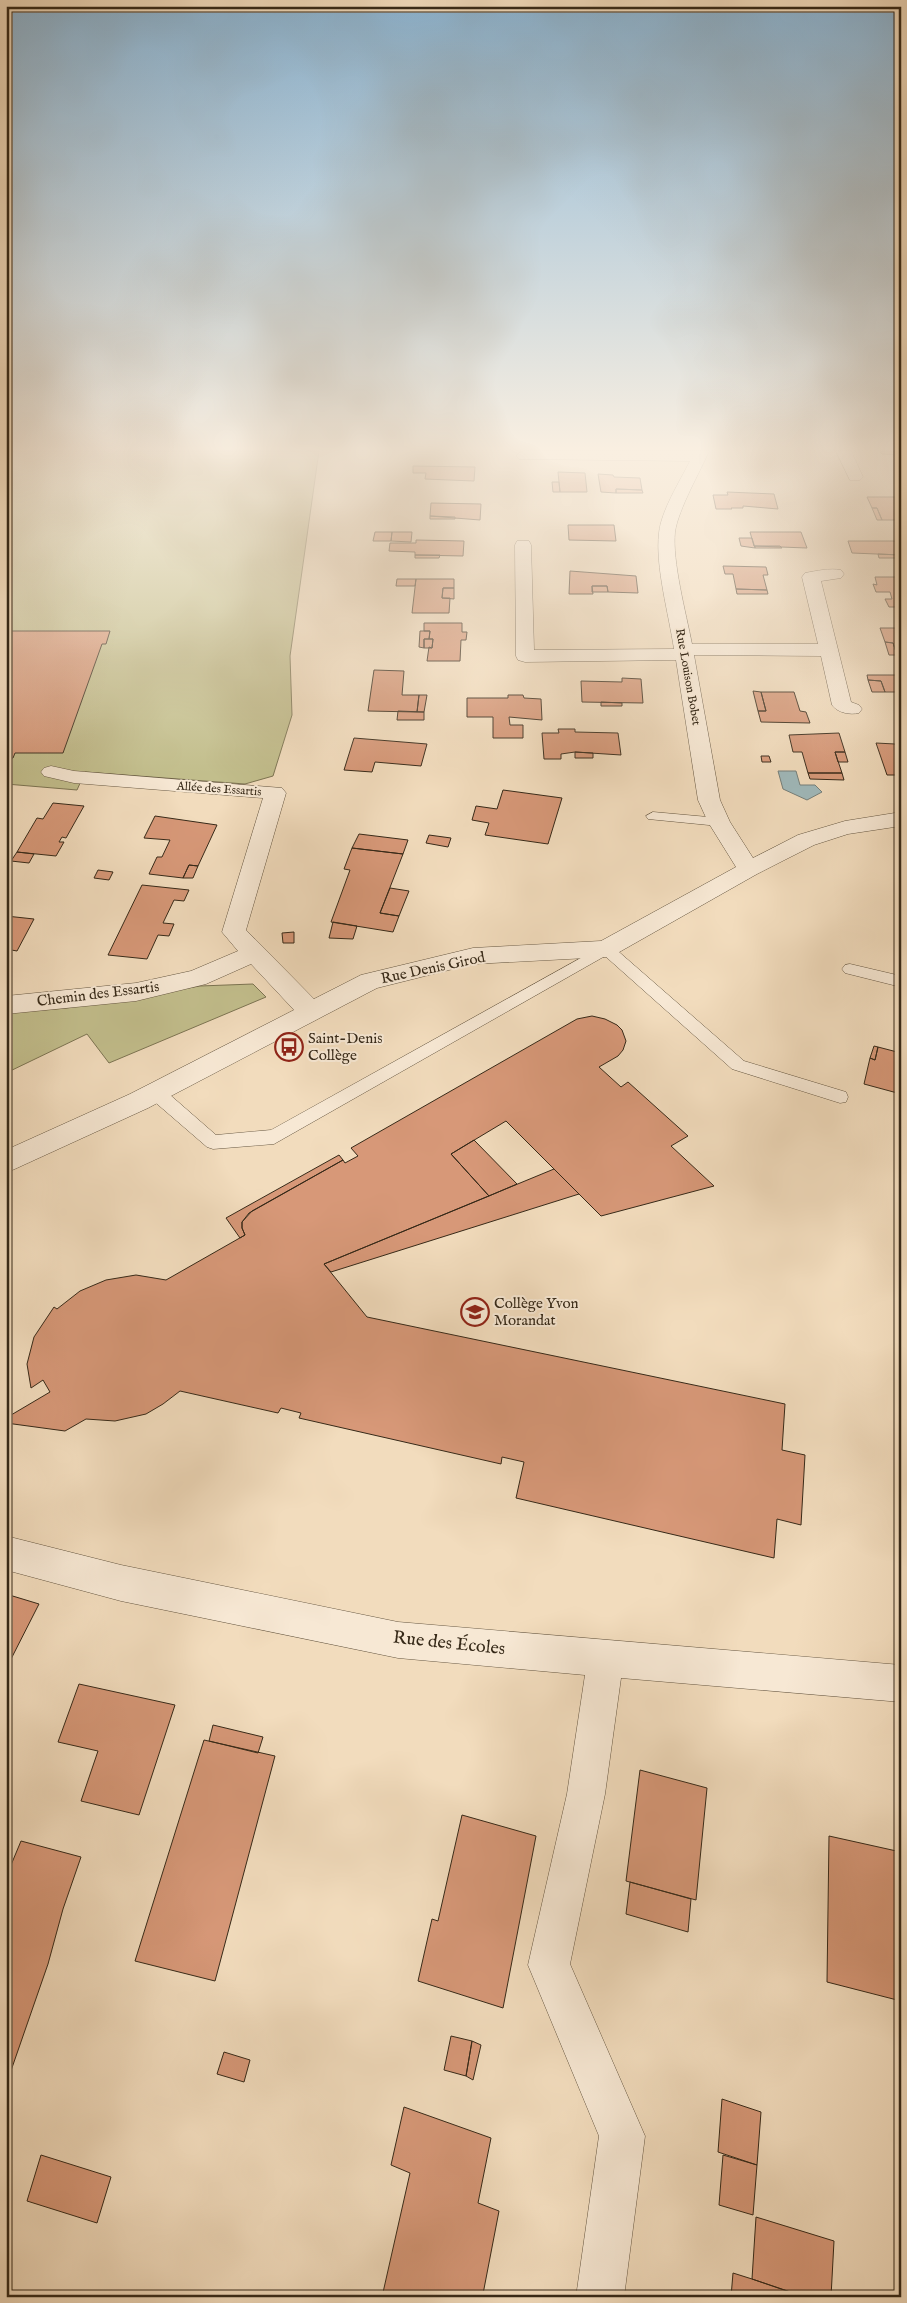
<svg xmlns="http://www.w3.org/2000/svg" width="907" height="2303" font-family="'IM FELL English',serif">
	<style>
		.green { fill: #c2be8c; stroke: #7c7452 }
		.water { fill: #9fb9bb; stroke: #757f7a }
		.building { fill: #d79878; stroke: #362918 }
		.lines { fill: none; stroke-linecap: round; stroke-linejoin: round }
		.service-casing { stroke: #655641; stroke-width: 1 }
		.minor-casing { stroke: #655641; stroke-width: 1 }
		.service { fill: #f7e8d4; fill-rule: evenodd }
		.minor { fill: #f7e8d4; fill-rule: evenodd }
		.labels { text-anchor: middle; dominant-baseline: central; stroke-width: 4; stroke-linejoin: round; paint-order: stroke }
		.far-street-label { font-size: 12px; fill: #362918; stroke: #f7e8d4 }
		.street-label { font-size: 15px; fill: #362918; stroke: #f7e8d4 }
		.poi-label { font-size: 15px; fill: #362918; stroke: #f7e8d4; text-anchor: start }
		.near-street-label { font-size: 18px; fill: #362918; stroke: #f7e8d4 }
	</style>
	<rect width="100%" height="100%" fill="#f2dcbd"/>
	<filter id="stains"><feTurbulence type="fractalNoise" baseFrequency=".004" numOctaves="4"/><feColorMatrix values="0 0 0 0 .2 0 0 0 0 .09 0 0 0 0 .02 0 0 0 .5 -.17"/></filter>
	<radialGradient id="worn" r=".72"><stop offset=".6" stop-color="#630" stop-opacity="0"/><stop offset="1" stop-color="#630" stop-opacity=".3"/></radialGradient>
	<path class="green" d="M 6,451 L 319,451 L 290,656 L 292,715 L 273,776 L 245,784 L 85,772 L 77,790 L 6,784 Z
		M 253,984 L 266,997 L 109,1063 L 87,1034 L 6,1073 L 6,1013 L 66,1008 L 200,986 Z"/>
	<path class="water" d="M 778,771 L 796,771 L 800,785 L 815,785 L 822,792 L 807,800 L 783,789 Z"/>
	<path class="building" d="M 880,451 L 901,451 L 901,455 L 882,454 Z
		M 413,466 L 475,467 L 474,481 L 425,479 L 426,473 L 413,473 Z
		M 558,472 L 585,473 L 587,492 L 560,492 Z
		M 598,474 L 613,475 L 614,477 L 640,478 L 642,490 L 616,489 L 616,493 L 601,492 Z
		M 552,482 L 559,482 L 560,492 L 553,492 Z
		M 616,489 L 642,490 L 643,493 L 616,493 Z
		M 727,492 L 774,494 L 778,509 L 743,506 L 743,508 L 731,508 L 732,509 L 716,509 L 713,495 L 728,495 Z
		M 867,497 L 900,497 L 901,520 L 882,520 L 877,508 L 872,508 Z
		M 431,503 L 481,504 L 480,520 L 430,516 Z
		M 872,508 L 877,508 L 882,520 L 877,520 Z
		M 430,516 L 455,517 L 455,519 L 430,519 Z
		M 568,525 L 614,525 L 616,541 L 569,540 Z
		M 375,532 L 392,532 L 391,541 L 373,541 Z
		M 392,532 L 412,532 L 411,542 L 391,541 Z
		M 750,532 L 801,532 L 807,548 L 754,546 Z
		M 739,538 L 752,538 L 755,548 L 741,546 Z
		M 416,540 L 464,541 L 463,556 L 415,555 L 415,552 L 389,551 L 390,543 L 416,543 Z
		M 848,541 L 895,541 L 901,555 L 852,553 Z
		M 755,546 L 780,546 L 782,548 L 755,548 Z
		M 878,554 L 901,555 L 901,558 L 879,558 Z
		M 415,555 L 440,555 L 439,558 L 415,558 Z
		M 723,566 L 766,567 L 768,575 L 763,575 L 767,590 L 736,589 L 733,574 L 725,574 Z
		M 570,571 L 636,576 L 638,593 L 608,592 L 607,586 L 592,586 L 593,594 L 569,594 Z
		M 875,577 L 901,577 L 901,607 L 889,607 L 885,599 L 892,599 L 890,592 L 876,592 L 873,584 L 877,585 Z
		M 397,579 L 416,579 L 415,586 L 396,586 Z
		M 416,579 L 454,579 L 454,588 L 443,588 L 442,598 L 450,598 L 449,613 L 412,613 Z
		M 592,586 L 607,586 L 608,592 L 592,592 Z
		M 443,588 L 454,588 L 454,599 L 442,598 Z
		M 736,589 L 767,590 L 768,594 L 737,594 Z
		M 424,623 L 462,623 L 462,632 L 467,632 L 466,640 L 461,640 L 460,661 L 427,661 L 429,647 L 432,648 L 433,639 L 429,639 L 430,631 L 424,631 Z
		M 880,628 L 901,628 L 901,655 L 897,655 L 893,643 L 885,642 Z
		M 6,631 L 110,631 L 106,644 L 102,644 L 63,753 L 15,753 L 13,758 L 6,759 Z
		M 420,631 L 430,631 L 429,639 L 424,639 L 424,648 L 419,647 Z
		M 424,639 L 433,639 L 432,648 L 424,648 Z
		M 885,642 L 893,643 L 897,655 L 889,655 Z
		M 374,670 L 404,671 L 402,695 L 419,695 L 417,712 L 368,711 Z
		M 867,675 L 901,675 L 901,692 L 885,692 L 881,681 L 868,680 Z
		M 622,678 L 641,679 L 643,703 L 582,702 L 581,681 L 622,682 Z
		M 868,680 L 881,681 L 885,692 L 872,692 Z
		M 753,691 L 761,692 L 766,711 L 758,711 Z
		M 761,692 L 794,692 L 800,711 L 806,712 L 810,723 L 761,722 L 758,711 L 766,711 Z
		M 419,695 L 427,695 L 424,712 L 417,712 Z
		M 508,695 L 523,695 L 524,698 L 541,699 L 542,720 L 509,717 L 510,725 L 523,725 L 523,738 L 493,738 L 493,717 L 467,717 L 467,698 L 508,698 Z
		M 601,702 L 622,703 L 622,706 L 601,706 Z
		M 398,711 L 424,712 L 424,720 L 397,720 Z
		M 558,729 L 575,729 L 575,732 L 618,733 L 621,755 L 575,752 L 561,754 L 561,759 L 544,759 L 542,733 L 559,733 Z
		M 839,733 L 845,752 L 835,752 L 842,773 L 808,773 L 802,752 L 793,752 L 789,735 Z
		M 354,738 L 427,744 L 421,766 L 375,762 L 372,772 L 344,770 Z
		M 876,743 L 895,744 L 897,748 L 901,748 L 901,775 L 887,775 Z
		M 575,752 L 593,753 L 593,758 L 575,758 Z
		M 835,752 L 845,752 L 848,762 L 838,762 Z
		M 761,756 L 769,756 L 771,762 L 762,762 Z
		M 808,773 L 842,773 L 844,780 L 810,779 Z
		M 503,790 L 562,798 L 548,844 L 485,835 L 489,823 L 472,820 L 476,806 L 497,809 Z
		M 53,803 L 84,806 L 66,838 L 62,837 L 59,842 L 64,842 L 56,856 L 17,852 L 37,818 L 43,819 Z
		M 155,816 L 217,825 L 198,866 L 189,865 L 183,878 L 149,874 L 157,857 L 162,857 L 170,840 L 144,838 Z
		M 359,834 L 408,840 L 403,854 L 352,848 Z
		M 429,835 L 451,838 L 448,847 L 426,843 Z
		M 352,848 L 403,854 L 380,913 L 399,916 L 393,932 L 331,922 L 350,870 L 344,869 Z
		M 17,852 L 34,854 L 29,863 L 11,861 Z
		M 189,865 L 198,866 L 193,878 L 183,878 Z
		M 98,870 L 113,872 L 109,880 L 94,878 Z
		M 142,885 L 189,890 L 184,901 L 174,900 L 163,923 L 174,924 L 169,936 L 158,935 L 147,959 L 108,955 Z
		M 390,888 L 409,891 L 399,916 L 380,913 Z
		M 6,916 L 34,919 L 17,951 L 6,949 Z
		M 333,922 L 357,926 L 353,939 L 329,938 Z
		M 294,932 L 294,943 L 283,943 L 282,933 Z
		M 592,1016 L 605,1019 L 617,1025 L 622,1030 L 626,1041 L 623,1050 L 618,1056 L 599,1067 L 621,1087 L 628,1082 L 688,1136 L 671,1146 L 714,1186 L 601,1216 L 506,1121 L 451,1154 L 489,1196 L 324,1264 L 367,1317 L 785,1404 L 782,1450 L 805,1455 L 801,1525 L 777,1519 L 774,1558 L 516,1498 L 524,1462 L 502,1457 L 501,1464 L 299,1418 L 301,1413 L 281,1408 L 278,1413 L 180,1391 L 163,1404 L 146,1414 L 115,1421 L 86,1419 L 65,1431 L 6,1423 L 6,1418 L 50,1392 L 43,1380 L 31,1388 L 27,1364 L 34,1337 L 54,1307 L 57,1309 L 80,1291 L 106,1280 L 136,1275 L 166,1280 L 245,1235 L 242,1228 L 242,1222 L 252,1211 L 343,1160 L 345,1163 L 358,1156 L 351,1148 L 577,1019 Z
		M 874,1046 L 878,1047 L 875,1060 L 870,1058 Z
		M 878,1047 L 901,1053 L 901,1094 L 864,1084 L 870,1058 L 875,1060 Z
		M 474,1140 L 517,1184 L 489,1196 L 451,1154 Z
		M 339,1155 L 343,1160 L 249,1213 L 242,1222 L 242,1228 L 245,1235 L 240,1238 L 226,1218 Z
		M 554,1169 L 579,1194 L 331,1272 L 324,1264 Z
		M 6,1594 L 39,1604 L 9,1663 L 6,1662 Z
		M 79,1684 L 175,1705 L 139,1815 L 81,1801 L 98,1751 L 58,1742 Z
		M 213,1725 L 263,1737 L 258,1753 L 209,1741 Z
		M 204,1740 L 275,1756 L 215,1981 L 135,1961 Z
		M 640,1770 L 707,1788 L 696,1900 L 626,1881 Z
		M 462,1815 L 536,1836 L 503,2008 L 418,1981 L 432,1919 L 438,1921 Z
		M 829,1836 L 901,1852 L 901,2001 L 827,1982 Z
		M 21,1841 L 81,1857 L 63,1909 L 48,1964 L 6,2085 L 6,1877 Z
		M 630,1882 L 691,1899 L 688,1932 L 626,1914 Z
		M 451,2036 L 472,2041 L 466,2076 L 444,2070 Z
		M 472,2041 L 481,2045 L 473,2080 L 466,2076 Z
		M 224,2052 L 250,2060 L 244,2082 L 217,2074 Z
		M 722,2099 L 761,2112 L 757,2165 L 718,2152 Z
		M 404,2107 L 491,2138 L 478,2203 L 499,2211 L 483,2294 L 474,2292 L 473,2297 L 382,2297 L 410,2173 L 391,2165 Z
		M 41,2155 L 111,2177 L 97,2223 L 27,2201 Z
		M 723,2155 L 757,2165 L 753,2215 L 719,2205 Z
		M 756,2217 L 834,2241 L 831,2297 L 805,2297 L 752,2279 Z
		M 733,2273 L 752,2279 L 805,2297 L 731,2297 Z"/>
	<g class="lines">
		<defs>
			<path id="service" d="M 653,812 L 719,818 L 726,822 L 719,826 L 648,819 L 646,816 Z
				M 606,944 L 611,945 L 744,1061 L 846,1092 L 848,1097 L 846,1102 L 840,1103 L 732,1069 L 605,956 L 274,1144 L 213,1149 L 207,1147 L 149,1097 L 147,1092 L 149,1087 L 155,1086 L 161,1087 L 216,1135 L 271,1130 Z
				M 850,964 L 901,976 L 901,987 L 845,973 L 842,969 L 845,965 Z"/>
			<path id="minor" d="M 524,451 L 709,451 C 701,470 678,510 675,532 C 672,561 686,613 692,644 L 818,644 L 802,577 L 805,573 C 816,571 830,568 841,570 L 844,574 L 841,578 L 821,581 L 851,702 L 859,705 L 862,709 L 859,713 C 850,715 838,713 832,705 L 821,656 L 694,655 L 720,800 L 730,822 L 753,858 L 798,835 L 845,821 L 901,812 L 901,826 L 848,834 L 814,845 L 757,874 L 614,955 L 606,957 L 473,964 L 377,988 L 148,1108 L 6,1173 L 6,1150 L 130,1094 L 294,1010 L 251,964 L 206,984 L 136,1001 L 6,1014 L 6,996 L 136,983 L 191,971 L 238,951 L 222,932 L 263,798 L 74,783 L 44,776 L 41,772 L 44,768 L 51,766 L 74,771 L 282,788 L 286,793 L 246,930 L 314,999 L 361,975 L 473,948 L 601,941 L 736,867 L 708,822 L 698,800 L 676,660 L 525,662 L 518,660 L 516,656 L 515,545 L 517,541 L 529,541 L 531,545 L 534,650 L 674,649 C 669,615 655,566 659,533 C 661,511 680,481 690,461 L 519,459 L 516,456 L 519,453 Z
				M 836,451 L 851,451 L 863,477 L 860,480 L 850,480 Z
				M 6,1536 L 121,1565 L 398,1622 L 901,1665 L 901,1702 L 621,1678 L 605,1794 L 570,1964 L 645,2136 L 624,2297 L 576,2297 L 599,2136 L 528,1965 L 567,1794 L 585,1675 L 398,1658 L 121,1601 L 6,1570 Z"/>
		</defs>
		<use href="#service" class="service-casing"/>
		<use href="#minor" class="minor-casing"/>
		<use href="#service" class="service"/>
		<use href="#minor" class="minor"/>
	</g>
	<linearGradient id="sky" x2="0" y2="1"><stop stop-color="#8bb6d6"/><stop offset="0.58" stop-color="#f9efe1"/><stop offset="1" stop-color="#f9efe1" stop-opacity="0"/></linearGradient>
	<rect width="907" height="774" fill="url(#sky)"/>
	<defs>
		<symbol id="bus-ring" viewBox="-11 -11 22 22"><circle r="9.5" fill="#f7e8d4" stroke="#8f2418" stroke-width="1.5"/><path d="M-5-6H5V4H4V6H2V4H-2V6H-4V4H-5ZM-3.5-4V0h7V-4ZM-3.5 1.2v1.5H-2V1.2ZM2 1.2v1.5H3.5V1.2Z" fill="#8f2418"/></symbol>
		<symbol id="school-ring" viewBox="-11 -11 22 22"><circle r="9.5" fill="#f7e8d4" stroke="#8f2418" stroke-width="1.5"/><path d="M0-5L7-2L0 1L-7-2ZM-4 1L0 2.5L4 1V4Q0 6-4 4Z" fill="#8f2418"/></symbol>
	</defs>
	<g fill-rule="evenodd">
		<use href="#bus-ring" x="273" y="1031" width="32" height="32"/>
		<use href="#school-ring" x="459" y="1296" width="32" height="32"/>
	</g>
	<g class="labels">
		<g class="far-street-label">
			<text transform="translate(688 677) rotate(80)">Rue Louison Bobet</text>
			<text transform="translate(219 789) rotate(4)">Allée des Essartis</text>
		</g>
		<g class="street-label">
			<text transform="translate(433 968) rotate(-12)">Rue Denis Girod</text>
			<text transform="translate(98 994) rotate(-7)">Chemin des Essartis</text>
		</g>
		<g class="poi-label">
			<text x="308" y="1038">Saint-Denis<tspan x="308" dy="17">Collège</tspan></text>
			<text x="494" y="1303">Collège Yvon<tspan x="494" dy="17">Morandat</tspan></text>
		</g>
		<g class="near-street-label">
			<text transform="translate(449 1644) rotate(6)">Rue des Écoles</text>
		</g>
	</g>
	<rect width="907" height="2303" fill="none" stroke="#f2dcbd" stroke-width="25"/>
	<rect x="8" y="8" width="892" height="2288" fill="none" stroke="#362918" stroke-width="2.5"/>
	<rect x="12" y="12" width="882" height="2278" fill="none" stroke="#362918"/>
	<rect width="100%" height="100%" filter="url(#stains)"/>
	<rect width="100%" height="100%" fill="url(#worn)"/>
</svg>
